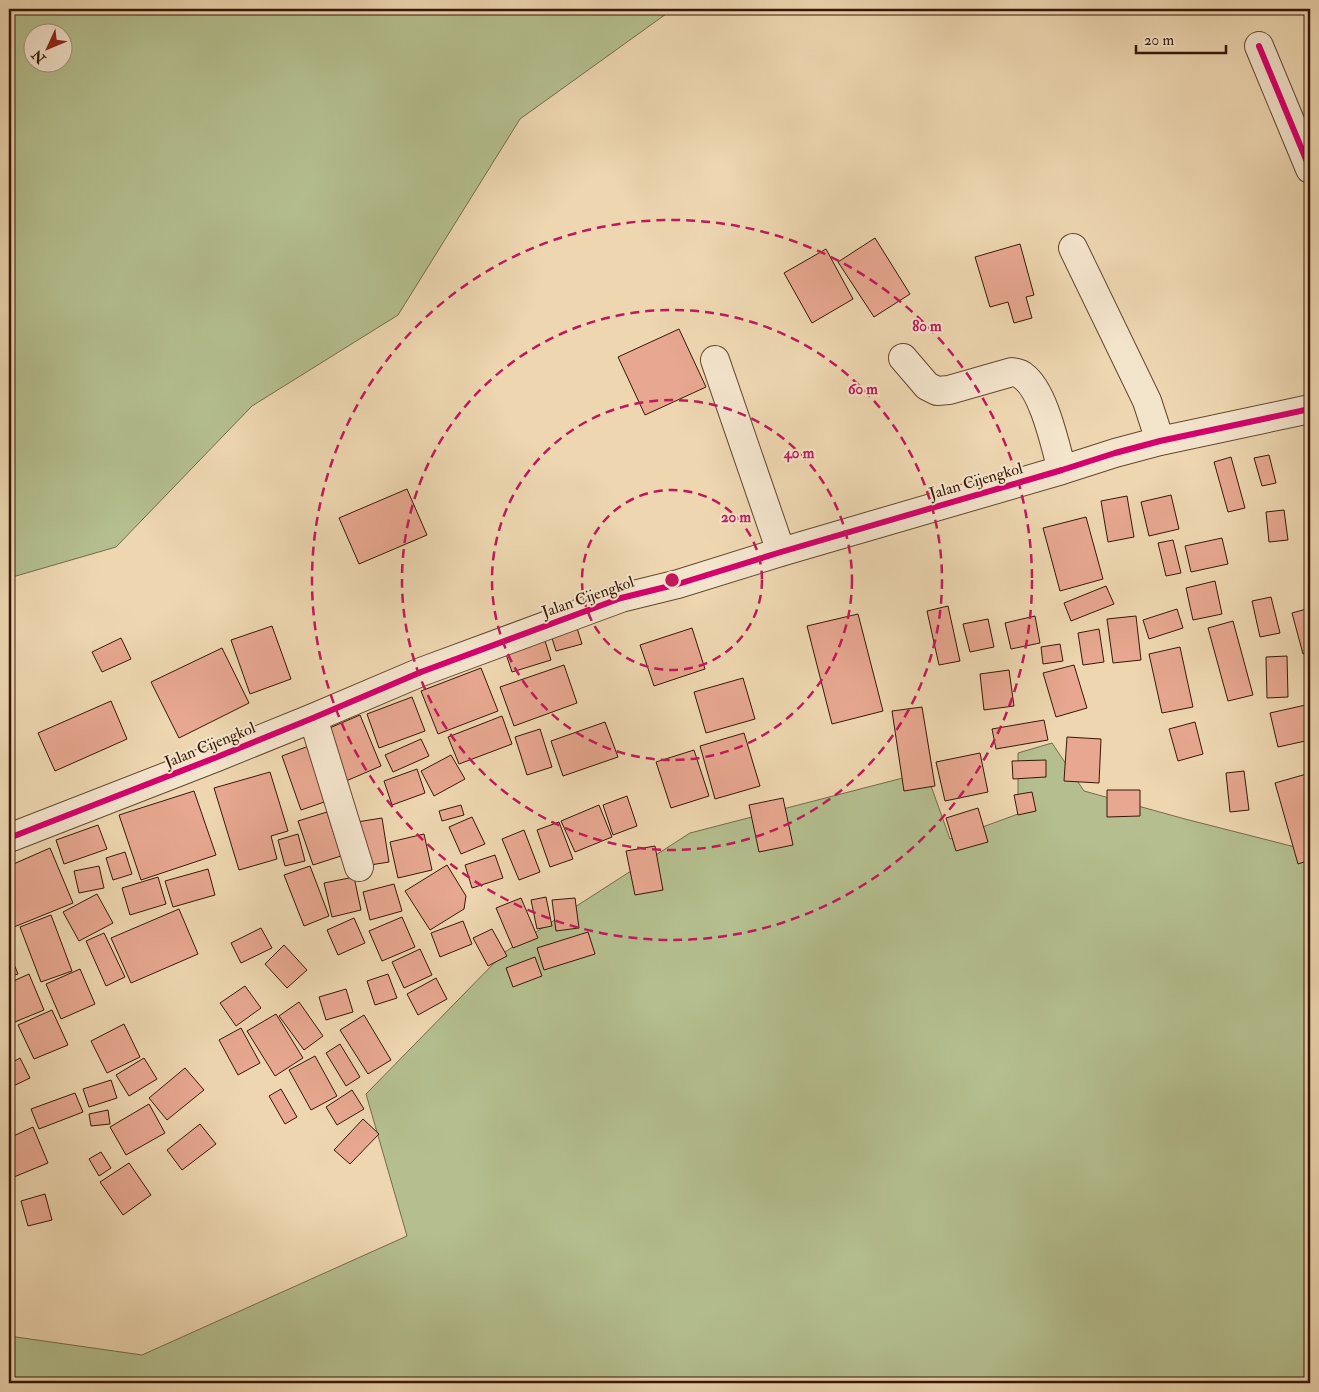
<svg xmlns="http://www.w3.org/2000/svg" width="1319" height="1392" font-family="'IM FELL Double Pica',serif">
	<style>
		.green { fill: #b4be8e; stroke: #766a4a; fill-rule: evenodd }
		.building { fill: #e7a790; stroke: #381705 }
		.lines { fill: none; stroke-linecap: round; stroke-linejoin: round }
		.minor-casing { stroke: #654730; stroke-width: 30 }
		.minor { stroke: #f3e4cc; stroke-width: 28 }
		.cycleway-casing { stroke: #f3e4cc; stroke-width: 9 }
		.cycleway { stroke: #d6006c; stroke-width: 6 }
		.ring { fill: none; stroke: #c2185b; stroke-width: 2.5; stroke-dasharray: 9 6 }
		.labels { text-anchor: middle; dominant-baseline: central; stroke-width: 4; stroke-linejoin: round; paint-order: stroke }
		.street-label { font-size: 16px; fill: #381705; stroke: #f3e4cc }
		.centre { fill: #c2185b; stroke: #f3e4cc; stroke-width: 2.5 }
		.ring-label { font-size: 15px; text-anchor: middle; font-weight: bold; fill: #c2185b; stroke: #f3e4cc; stroke-width: 4; stroke-linejoin: round; paint-order: stroke }
	</style>
	<rect width="100%" height="100%" fill="#edd6b0"/>
	<filter id="stains"><feTurbulence type="fractalNoise" baseFrequency=".004" numOctaves="4"/><feColorMatrix values="0 0 0 0 .2 0 0 0 0 .09 0 0 0 0 .02 0 0 0 .5 -.17"/></filter>
	<radialGradient id="worn" r=".72"><stop offset=".6" stop-color="#630" stop-opacity="0"/><stop offset="1" stop-color="#630" stop-opacity=".3"/></radialGradient>
	<path class="green" d="M 9,9 L 673,9 L 520,119 L 398,315 L 252,406 L 116,547 L 9,578 ZM 32,32 L 62,32 L 62,62 L 32,62 Z
		M 1052,743 L 1084,791 L 1185,819 L 1307,850 L 1310,853 L 1310,1383 L 9,1383 L 9,1336 L 142,1355 L 407,1236 L 366,1094 L 505,952 L 690,833 L 926,772 L 950,839 L 1018,814 L 1018,753 Z"/>
	<path class="building" d="M 875,238 L 910,294 L 874,317 L 838,262 Z
		M 1020,244 L 1034,295 L 1026,297 L 1032,318 L 1014,323 L 1008,302 L 990,307 L 975,257 Z
		M 826,249 L 853,299 L 812,323 L 784,273 Z
		M 679,329 L 706,387 L 645,415 L 618,357 Z
		M 1269,455 L 1276,483 L 1262,486 L 1254,458 Z
		M 1231,457 L 1245,508 L 1228,512 L 1214,462 Z
		M 407,489 L 427,535 L 359,564 L 339,518 Z
		M 1171,495 L 1179,529 L 1149,536 L 1141,502 Z
		M 1127,496 L 1134,537 L 1108,542 L 1101,501 Z
		M 1284,510 L 1288,540 L 1269,542 L 1266,512 Z
		M 1086,517 L 1103,579 L 1060,591 L 1043,528 Z
		M 1222,538 L 1228,564 L 1191,572 L 1185,546 Z
		M 1173,540 L 1181,573 L 1166,576 L 1158,543 Z
		M 1215,581 L 1222,614 L 1193,620 L 1186,588 Z
		M 1106,586 L 1114,604 L 1071,621 L 1064,603 Z
		M 1271,597 L 1280,633 L 1260,637 L 1252,601 Z
		M 948,606 L 960,661 L 939,665 L 927,611 Z
		M 1310,608 L 1310,652 L 1303,654 L 1292,613 Z
		M 1177,609 L 1183,628 L 1149,639 L 1143,620 Z
		M 858,614 L 883,711 L 832,724 L 807,626 Z
		M 1035,616 L 1040,643 L 1011,649 L 1005,623 Z
		M 1136,616 L 1141,660 L 1113,663 L 1107,619 Z
		M 988,619 L 994,647 L 970,652 L 963,624 Z
		M 1233,621 L 1253,695 L 1228,701 L 1208,628 Z
		M 272,626 L 291,679 L 250,694 L 231,640 Z
		M 577,628 L 582,644 L 556,651 L 551,635 Z
		M 692,628 L 705,669 L 654,686 L 640,645 Z
		M 1099,629 L 1104,662 L 1083,665 L 1078,633 Z
		M 121,638 L 131,659 L 102,672 L 92,652 Z
		M 545,641 L 551,660 L 512,672 L 506,654 Z
		M 1060,644 L 1063,661 L 1043,664 L 1041,647 Z
		M 1180,647 L 1193,707 L 1162,713 L 1149,654 Z
		M 222,648 L 249,703 L 179,738 L 151,682 Z
		M 1287,656 L 1288,697 L 1267,698 L 1266,657 Z
		M 564,665 L 577,703 L 514,726 L 500,687 Z
		M 1074,665 L 1087,708 L 1056,717 L 1043,673 Z
		M 481,668 L 498,711 L 438,734 L 421,691 Z
		M 1009,670 L 1014,706 L 984,710 L 980,674 Z
		M 743,678 L 755,719 L 706,733 L 694,692 Z
		M 412,697 L 425,731 L 379,748 L 367,714 Z
		M 111,701 L 127,739 L 55,771 L 38,733 Z
		M 1310,704 L 1310,740 L 1278,747 L 1270,713 Z
		M 922,707 L 935,786 L 904,791 L 892,711 Z
		M 360,715 L 381,766 L 346,781 L 325,730 Z
		M 502,716 L 512,744 L 459,764 L 448,737 Z
		M 1044,720 L 1048,740 L 996,749 L 992,729 Z
		M 605,722 L 618,757 L 563,776 L 551,741 Z
		M 1195,722 L 1203,754 L 1178,761 L 1169,729 Z
		M 540,729 L 552,767 L 527,775 L 515,737 Z
		M 744,733 L 760,786 L 715,799 L 700,746 Z
		M 1067,737 L 1101,739 L 1099,783 L 1064,781 Z
		M 421,739 L 429,756 L 393,772 L 385,755 Z
		M 314,744 L 333,799 L 301,810 L 282,756 Z
		M 694,750 L 709,796 L 671,808 L 656,762 Z
		M 980,753 L 988,792 L 945,801 L 936,762 Z
		M 451,755 L 465,779 L 434,796 L 421,771 Z
		M 1046,760 L 1046,777 L 1013,779 L 1012,761 Z
		M 417,769 L 425,793 L 392,805 L 384,781 Z
		M 1244,771 L 1249,810 L 1230,812 L 1226,773 Z
		M 270,772 L 288,831 L 271,836 L 277,859 L 239,870 L 214,788 Z
		M 1310,773 L 1310,860 L 1298,864 L 1275,783 Z
		M 1107,790 L 1140,790 L 1140,816 L 1107,817 Z
		M 194,791 L 216,855 L 141,880 L 119,815 Z
		M 1032,792 L 1036,811 L 1018,815 L 1014,795 Z
		M 627,796 L 637,826 L 613,835 L 603,805 Z
		M 783,798 L 793,845 L 759,852 L 749,805 Z
		M 461,805 L 464,815 L 442,821 L 439,811 Z
		M 599,805 L 612,837 L 575,852 L 561,821 Z
		M 978,808 L 988,842 L 956,851 L 946,818 Z
		M 327,812 L 341,856 L 313,865 L 298,821 Z
		M 472,817 L 485,844 L 461,854 L 449,827 Z
		M 382,818 L 389,862 L 364,866 L 357,822 Z
		M 559,822 L 573,859 L 550,867 L 537,830 Z
		M 98,825 L 107,849 L 64,864 L 56,840 Z
		M 524,830 L 540,872 L 519,880 L 502,839 Z
		M 298,834 L 305,861 L 285,866 L 278,840 Z
		M 424,834 L 432,870 L 398,878 L 390,842 Z
		M 655,846 L 663,890 L 635,895 L 626,851 Z
		M 50,848 L 73,903 L 9,929 L 9,866 Z
		M 125,852 L 132,874 L 113,880 L 106,858 Z
		M 495,855 L 503,878 L 472,888 L 465,865 Z
		M 447,865 L 466,896 L 464,909 L 430,930 L 405,891 Z
		M 99,866 L 104,888 L 79,893 L 74,871 Z
		M 310,866 L 329,916 L 304,926 L 284,875 Z
		M 208,869 L 215,895 L 173,907 L 165,881 Z
		M 158,877 L 166,904 L 130,915 L 122,888 Z
		M 354,877 L 361,910 L 332,917 L 324,883 Z
		M 394,884 L 402,911 L 370,920 L 363,892 Z
		M 97,894 L 113,923 L 79,941 L 63,912 Z
		M 546,897 L 552,926 L 537,929 L 531,900 Z
		M 521,898 L 538,938 L 513,948 L 496,908 Z
		M 575,898 L 579,928 L 556,931 L 552,900 Z
		M 179,909 L 198,954 L 131,983 L 111,938 Z
		M 51,915 L 72,971 L 41,982 L 20,927 Z
		M 402,917 L 415,947 L 382,961 L 369,931 Z
		M 354,918 L 365,943 L 338,955 L 327,930 Z
		M 463,921 L 472,944 L 440,957 L 431,933 Z
		M 261,928 L 272,948 L 241,963 L 231,943 Z
		M 492,929 L 507,956 L 488,966 L 473,938 Z
		M 588,932 L 595,954 L 544,970 L 537,948 Z
		M 104,933 L 125,977 L 106,986 L 86,941 Z
		M 284,945 L 307,970 L 287,988 L 265,964 Z
		M 420,949 L 432,975 L 404,988 L 392,962 Z
		M 9,952 L 18,974 L 9,977 Z
		M 535,957 L 542,976 L 513,987 L 506,968 Z
		M 80,969 L 95,1004 L 61,1019 L 46,984 Z
		M 29,974 L 44,1010 L 10,1024 L 9,1021 L 9,983 Z
		M 388,974 L 397,998 L 375,1005 L 367,981 Z
		M 436,978 L 447,999 L 418,1015 L 407,994 Z
		M 245,986 L 261,1008 L 236,1026 L 220,1003 Z
		M 346,989 L 353,1012 L 326,1020 L 319,997 Z
		M 299,1002 L 323,1036 L 304,1050 L 279,1016 Z
		M 52,1010 L 68,1045 L 34,1059 L 18,1025 Z
		M 276,1014 L 303,1058 L 275,1076 L 247,1031 Z
		M 364,1015 L 391,1060 L 368,1074 L 340,1030 Z
		M 124,1024 L 140,1057 L 107,1073 L 91,1041 Z
		M 241,1028 L 260,1063 L 238,1075 L 219,1040 Z
		M 340,1044 L 360,1077 L 346,1086 L 326,1053 Z
		M 315,1056 L 337,1096 L 311,1110 L 289,1070 Z
		M 20,1058 L 30,1078 L 9,1088 L 9,1064 Z
		M 144,1058 L 157,1079 L 129,1096 L 116,1075 Z
		M 185,1068 L 204,1090 L 167,1120 L 149,1098 Z
		M 111,1080 L 117,1098 L 89,1107 L 83,1089 Z
		M 281,1089 L 297,1117 L 285,1124 L 269,1096 Z
		M 352,1090 L 364,1109 L 337,1125 L 326,1107 Z
		M 75,1093 L 83,1112 L 39,1129 L 31,1109 Z
		M 149,1104 L 165,1133 L 126,1155 L 110,1127 Z
		M 108,1110 L 110,1124 L 91,1126 L 89,1114 Z
		M 363,1119 L 379,1134 L 350,1164 L 334,1150 Z
		M 200,1124 L 216,1144 L 182,1170 L 167,1150 Z
		M 33,1127 L 48,1163 L 9,1179 L 9,1138 Z
		M 101,1152 L 111,1168 L 99,1176 L 89,1159 Z
		M 129,1163 L 151,1195 L 123,1215 L 100,1182 Z
		M 45,1194 L 52,1220 L 28,1226 L 21,1201 Z"/>
	<g class="lines">
		<defs>
			<path id="minor" d="M 1259,46 L 1310,169
				M 1073,248 L 1147,401 L 1160,441
				M 903,358 L 927,386 L 937,391 L 949,390 L 1012,372 C 1016,373 1020,373 1023,376 C 1044,391 1055,445 1062,470
				M 715,360 L 781,552
				M 313,718 L 359,867
				M 9,838 L 217,757 L 313,718 L 421,672 L 621,598 L 678,584 L 781,552 L 1062,470 L 1115,453 L 1160,441 L 1310,409"/>
		</defs>
		<use href="#minor" class="minor-casing"/>
		<use href="#minor" class="minor"/>
		<defs>
			<path id="cycleway" d="M 1259,46 L 1310,169
				M 9,838 L 217,757 L 313,718 L 421,672 L 621,598 L 678,584 L 781,552 L 1062,470 L 1115,453 L 1160,441 L 1310,409"/>
		</defs>
		<use href="#cycleway" class="cycleway-casing"/>
		<use href="#cycleway" class="cycleway"/>
	</g>
	<g class="ring">
		<circle cx="672" cy="580" r="90"/>
		<circle cx="672" cy="580" r="180"/>
		<circle cx="672" cy="580" r="270"/>
		<circle cx="672" cy="580" r="360"/>
	</g>
	<g class="labels">
		<g class="street-label">
			<text transform="translate(976 481) rotate(-16)">Jalan Cijengkol</text>
			<text transform="translate(588 597) rotate(-19)">Jalan Cijengkol</text>
			<text transform="translate(210 745) rotate(-22)">Jalan Cijengkol</text>
		</g>
	</g>
	<circle cx="672" cy="580" r="8" class="centre"/>
	<g class="ring-label">
		<text x="927" y="331">80 m</text>
		<text x="863" y="394">60 m</text>
		<text x="799" y="458">40 m</text>
		<text x="736" y="522">20 m</text>
	</g>
	<rect width="1319" height="1392" fill="none" stroke="#edd6b0" stroke-width="30"/>
	<rect x="10" y="10" width="1299" height="1372" fill="none" stroke="#381705" stroke-width="2.5"/>
	<rect x="15" y="15" width="1289" height="1362" fill="none" stroke="#381705"/>
	<g transform="translate(48 48) rotate(226)"><circle r="24" fill="#f3e4cc" stroke="#a8927c"/>
	<path d="M0-4L9 19L0 12L-9 19Z" fill="#8f2418"/>
	<text y="-8" font-size="14" font-weight="bold" text-anchor="middle" fill="#381705">N</text>
	</g>
	<path d="M1136 45v8h90v-8" fill="none" stroke="#381705" stroke-width="2.5"/>
	<text x="1144" y="45" font-size="15" fill="#381705" stroke="#f3e4cc" stroke-width="4" paint-order="stroke">20 m</text>
	<rect width="100%" height="100%" filter="url(#stains)"/>
	<rect width="100%" height="100%" fill="url(#worn)"/>
</svg>
